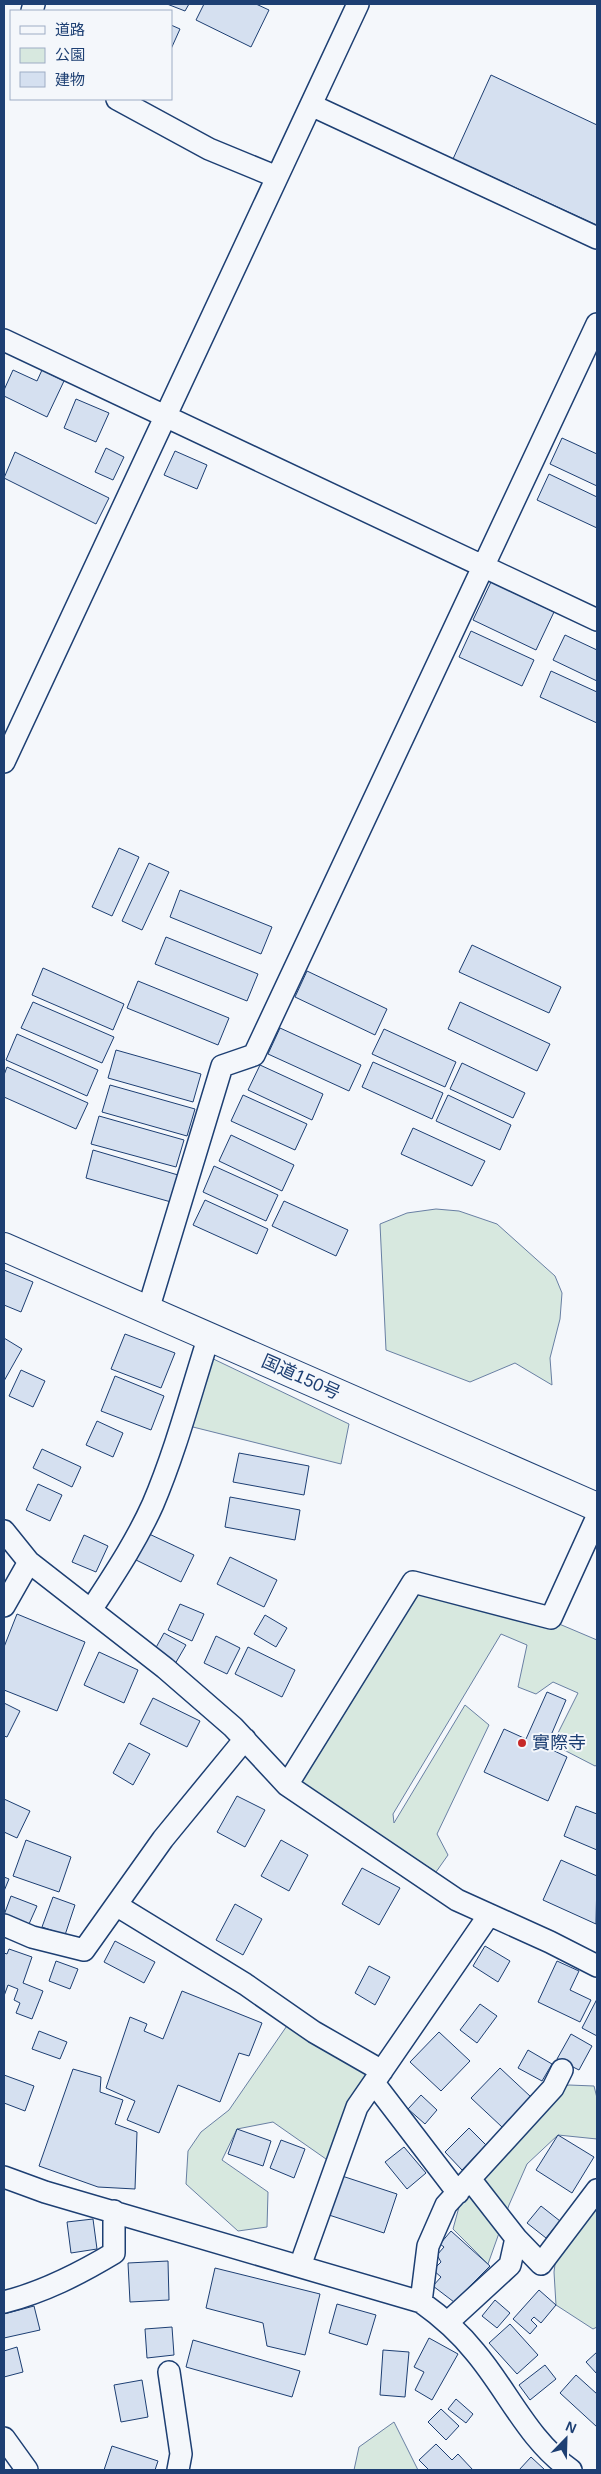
<svg xmlns="http://www.w3.org/2000/svg" width="601" height="2474" font-family="Helvetica,'Noto Sans JP',sans-serif">
	<style>
		.green { fill: #d7e8df; stroke: #687fa3 }
		.building { fill: #d5e0f0; stroke: #1d3f73 }
		.lines { fill: none; stroke-linecap: round; stroke-linejoin: round }
		.street-casing { stroke: #1d3f73; stroke-width: 24 }
		.highway-casing { stroke: #1d3f73; stroke-width: 30 }
		.street { stroke: #f4f7fb; stroke-width: 21 }
		.highway { stroke: #f4f7fb; stroke-width: 28 }
		.poi-dot { fill: #c62828; stroke: #f4f7fb; stroke-width: 2 }
		.labels { text-anchor: middle; dominant-baseline: central; stroke-width: 4; stroke-linejoin: round; paint-order: stroke }
		.street-label { font-size: 18px; fill: #1d3f73; stroke: #f4f7fb }
		.poi-label { font-size: 18px; fill: #1d3f73; stroke: #f4f7fb; text-anchor: start }
	</style>
	<rect width="100%" height="100%" fill="#f4f7fb"/>
	<path class="green" d="M 436,1209 L 459,1211 L 497,1224 L 555,1276 L 562,1293 L 560,1319 L 550,1358 L 552,1385 L 515,1363 L 470,1382 L 386,1350 L 380,1224 L 407,1213 Z
		M 203,1354 L 349,1424 L 341,1464 L 181,1424 Z
		M 413,1582 L 538,1615 L 597,1640 L 597,1765 L 595,1766 L 564,1750 L 554,1741 L 578,1693 L 553,1682 L 536,1694 L 518,1687 L 527,1645 L 501,1634 L 393,1814 L 394,1823 L 465,1705 L 489,1725 L 437,1834 L 448,1855 L 436,1872 L 385,1839 L 293,1789 Z
		M 293,2017 L 378,2077 L 336,2166 L 273,2122 L 237,2129 L 222,2160 L 268,2192 L 267,2227 L 238,2231 L 186,2184 L 188,2151 L 201,2132 L 229,2110 Z
		M 569,2085 L 594,2086 L 597,2098 L 597,2139 L 558,2135 L 527,2164 L 509,2205 L 488,2264 L 453,2229 L 465,2185 L 553,2088 Z
		M 597,2196 L 597,2327 L 593,2329 L 556,2305 L 554,2272 L 558,2241 Z
		M 394,2422 L 418,2470 L 354,2470 L 359,2447 Z"/>
	<path class="building" d="M 167,4 L 189,4 L 185,11 Z
		M 204,4 L 256,4 L 269,10 L 251,47 L 196,20 Z
		M 171,25 L 180,29 L 171,49 Z
		M 491,75 L 597,125 L 597,225 L 453,159 Z
		M 13,370 L 37,381 L 42,370 L 64,381 L 47,417 L 4,396 L 4,390 Z
		M 76,399 L 109,413 L 96,442 L 64,428 Z
		M 562,438 L 597,454 L 597,486 L 550,464 Z
		M 106,448 L 124,457 L 113,480 L 95,472 Z
		M 175,451 L 207,465 L 197,489 L 164,475 Z
		M 15,452 L 109,498 L 96,524 L 4,478 Z
		M 549,474 L 597,497 L 597,528 L 537,500 Z
		M 491,582 L 554,612 L 536,650 L 473,620 Z
		M 471,631 L 534,660 L 522,686 L 459,657 Z
		M 565,635 L 597,650 L 597,681 L 553,660 Z
		M 551,671 L 597,692 L 597,723 L 540,697 Z
		M 119,848 L 139,857 L 112,916 L 92,907 Z
		M 149,863 L 169,872 L 142,930 L 122,921 Z
		M 180,890 L 272,927 L 261,954 L 170,917 Z
		M 166,937 L 258,974 L 247,1001 L 155,964 Z
		M 472,945 L 561,987 L 549,1013 L 459,972 Z
		M 43,968 L 124,1004 L 113,1030 L 32,995 Z
		M 307,971 L 387,1009 L 375,1035 L 295,997 Z
		M 138,981 L 229,1018 L 218,1045 L 127,1008 Z
		M 33,1002 L 114,1037 L 102,1063 L 21,1028 Z
		M 460,1002 L 550,1044 L 537,1071 L 448,1029 Z
		M 280,1028 L 361,1065 L 349,1091 L 268,1054 Z
		M 384,1029 L 456,1062 L 445,1087 L 372,1054 Z
		M 17,1034 L 98,1070 L 87,1096 L 6,1060 Z
		M 116,1050 L 201,1074 L 193,1102 L 108,1078 Z
		M 373,1062 L 443,1093 L 432,1119 L 362,1087 Z
		M 462,1063 L 525,1093 L 513,1118 L 450,1089 Z
		M 260,1065 L 323,1094 L 312,1120 L 248,1090 Z
		M 7,1067 L 88,1103 L 76,1129 L 4,1097 L 4,1075 Z
		M 110,1085 L 195,1109 L 187,1136 L 102,1112 Z
		M 243,1095 L 307,1124 L 295,1150 L 231,1121 Z
		M 448,1095 L 511,1125 L 500,1150 L 436,1121 Z
		M 99,1116 L 184,1140 L 176,1167 L 91,1144 Z
		M 413,1128 L 485,1161 L 472,1186 L 401,1154 Z
		M 231,1135 L 294,1165 L 282,1191 L 219,1161 Z
		M 93,1150 L 178,1175 L 171,1202 L 86,1178 Z
		M 214,1166 L 278,1195 L 266,1221 L 203,1192 Z
		M 205,1200 L 268,1229 L 257,1254 L 193,1225 Z
		M 284,1201 L 348,1230 L 336,1256 L 272,1226 Z
		M 4,1270 L 33,1282 L 21,1312 L 4,1305 Z
		M 125,1334 L 175,1353 L 161,1388 L 111,1369 Z
		M 4,1338 L 22,1349 L 4,1381 Z
		M 21,1370 L 45,1381 L 33,1407 L 9,1396 Z
		M 115,1376 L 164,1396 L 151,1430 L 101,1411 Z
		M 97,1421 L 123,1433 L 113,1457 L 86,1445 Z
		M 42,1449 L 81,1467 L 72,1487 L 33,1468 Z
		M 239,1453 L 309,1466 L 304,1495 L 233,1482 Z
		M 38,1484 L 62,1495 L 50,1521 L 26,1510 Z
		M 230,1497 L 300,1510 L 295,1540 L 225,1527 Z
		M 147,1533 L 194,1555 L 181,1582 L 134,1559 Z
		M 84,1535 L 108,1546 L 96,1572 L 72,1562 Z
		M 230,1557 L 277,1580 L 264,1607 L 217,1584 Z
		M 180,1604 L 204,1614 L 192,1641 L 168,1630 Z
		M 17,1614 L 85,1642 L 57,1711 L 4,1690 L 4,1647 Z
		M 265,1615 L 287,1628 L 276,1647 L 254,1634 Z
		M 164,1633 L 186,1645 L 175,1664 L 153,1653 Z
		M 216,1636 L 240,1648 L 227,1674 L 204,1663 Z
		M 248,1647 L 295,1670 L 282,1697 L 235,1674 Z
		M 99,1652 L 138,1670 L 124,1703 L 84,1685 Z
		M 547,1692 L 566,1700 L 546,1747 L 567,1757 L 548,1801 L 484,1772 L 504,1729 L 526,1739 Z
		M 153,1698 L 200,1721 L 187,1747 L 140,1724 Z
		M 4,1703 L 20,1711 L 7,1737 L 4,1736 Z
		M 129,1743 L 150,1754 L 133,1785 L 113,1773 Z
		M 237,1796 L 265,1810 L 245,1847 L 217,1832 Z
		M 4,1799 L 30,1811 L 17,1838 L 4,1832 Z
		M 576,1806 L 597,1814 L 597,1850 L 564,1836 Z
		M 26,1840 L 71,1857 L 59,1892 L 13,1876 Z
		M 281,1840 L 308,1855 L 289,1891 L 261,1876 Z
		M 561,1860 L 597,1876 L 596,1924 L 543,1900 Z
		M 362,1868 L 400,1888 L 379,1925 L 342,1904 Z
		M 4,1877 L 9,1879 L 4,1891 Z
		M 11,1896 L 37,1906 L 29,1924 L 4,1915 Z
		M 53,1897 L 75,1905 L 65,1935 L 42,1927 Z
		M 235,1904 L 262,1919 L 243,1955 L 216,1940 Z
		M 115,1941 L 155,1962 L 144,1983 L 104,1962 Z
		M 485,1946 L 510,1961 L 498,1982 L 473,1966 Z
		M 9,1949 L 32,1957 L 23,1983 L 43,1991 L 32,2019 L 16,2013 L 20,2003 L 14,2000 L 18,1989 L 8,1985 L 4,1996 L 4,1953 L 7,1954 Z
		M 56,1961 L 78,1969 L 70,1989 L 49,1981 Z
		M 557,1961 L 579,1971 L 570,1990 L 591,2000 L 580,2022 L 538,2002 Z
		M 369,1966 L 390,1977 L 375,2005 L 355,1993 Z
		M 182,1991 L 262,2023 L 249,2056 L 239,2053 L 220,2102 L 178,2085 L 159,2133 L 127,2120 L 135,2101 L 106,2088 L 130,2017 L 147,2024 L 144,2031 L 163,2039 Z
		M 597,1999 L 597,2036 L 582,2028 Z
		M 480,2004 L 497,2016 L 477,2043 L 460,2030 Z
		M 39,2031 L 67,2042 L 60,2059 L 32,2049 Z
		M 439,2032 L 470,2061 L 441,2091 L 410,2062 Z
		M 571,2034 L 592,2046 L 579,2070 L 557,2059 Z
		M 528,2050 L 552,2064 L 542,2081 L 518,2068 Z
		M 500,2068 L 531,2097 L 502,2127 L 471,2098 Z
		M 73,2069 L 101,2077 L 100,2092 L 123,2100 L 115,2124 L 137,2132 L 135,2189 L 98,2187 L 39,2166 Z
		M 4,2075 L 34,2086 L 25,2111 L 4,2103 Z
		M 421,2095 L 437,2110 L 425,2124 L 408,2109 Z
		M 469,2128 L 486,2145 L 462,2170 L 445,2152 Z
		M 237,2129 L 271,2141 L 263,2166 L 228,2154 Z
		M 558,2135 L 594,2157 L 572,2193 L 536,2170 Z
		M 281,2140 L 305,2149 L 294,2178 L 270,2168 Z
		M 404,2147 L 426,2173 L 407,2189 L 385,2162 Z
		M 342,2176 L 397,2194 L 384,2233 L 329,2215 Z
		M 541,2206 L 560,2221 L 546,2238 L 527,2223 Z
		M 93,2219 L 97,2249 L 71,2253 L 67,2222 Z
		M 451,2231 L 490,2266 L 454,2302 L 433,2286 L 441,2277 L 433,2270 L 441,2262 L 437,2255 L 444,2247 L 440,2244 Z
		M 168,2261 L 169,2300 L 130,2302 L 128,2263 Z
		M 215,2268 L 320,2294 L 305,2355 L 267,2346 L 263,2323 L 206,2308 Z
		M 539,2290 L 556,2305 L 541,2323 L 534,2317 L 531,2320 L 537,2326 L 530,2334 L 513,2319 Z
		M 495,2300 L 510,2313 L 497,2328 L 482,2316 Z
		M 337,2304 L 376,2315 L 367,2345 L 329,2333 Z
		M 34,2306 L 40,2330 L 4,2338 L 4,2314 Z
		M 510,2324 L 538,2355 L 517,2374 L 489,2343 Z
		M 172,2327 L 174,2355 L 147,2358 L 145,2329 Z
		M 429,2338 L 458,2354 L 432,2400 L 415,2390 L 424,2372 L 414,2367 Z
		M 193,2340 L 300,2371 L 292,2397 L 186,2367 Z
		M 17,2347 L 23,2372 L 4,2377 L 4,2351 Z
		M 383,2350 L 409,2352 L 405,2397 L 380,2395 Z
		M 597,2352 L 597,2374 L 586,2362 Z
		M 545,2365 L 556,2379 L 530,2400 L 519,2385 Z
		M 576,2375 L 597,2394 L 597,2427 L 560,2393 Z
		M 142,2380 L 148,2417 L 121,2422 L 114,2385 Z
		M 456,2399 L 473,2414 L 466,2423 L 448,2409 Z
		M 441,2409 L 459,2426 L 446,2440 L 428,2422 Z
		M 436,2444 L 452,2460 L 458,2454 L 473,2470 L 429,2470 L 419,2460 Z
		M 112,2446 L 158,2461 L 155,2470 L 104,2470 Z
		M 531,2457 L 545,2470 L 519,2470 Z"/>
	<g class="lines">
		<defs>
			<path id="street" d="M 32,11 L 34,4
				M 117,99 L 209,149 L 277,177
				M 311,105 L 597,238
				M 4,340 L 597,620
				M 4,762 L 358,4
				M 148,1310 L 222,1066 L 254,1055 L 597,324
				M 4,1531 L 29,1562 L 165,1668 L 233,1727 L 287,1785 L 457,1900 L 550,1942 L 597,1966
				M 4,1606 L 29,1562
				M 91,1610 C 113,1576 136,1542 153,1504 C 176,1450 191,1392 209,1336
				M 287,1785 L 413,1582 L 551,1618 L 597,1517
				M 116,1905 L 245,1984 L 314,2032 L 382,2071
				M 4,1925 L 32,1937 L 84,1950 L 163,1839 L 245,1739
				M 374,2083 L 458,2193
				M 4,2177 L 45,2192 L 421,2302 C 442,2317 459,2332 475,2352 C 508,2391 528,2440 571,2470
				M 516,2238 L 541,2264 L 597,2190
				M 300,2266 L 357,2107 L 489,1915
				M 4,2302 C 44,2292 79,2274 114,2253 L 114,2211
				M 421,2302 L 428,2246 L 446,2205 L 553,2088 L 562,2070
				M 448,2322 L 510,2265 L 516,2238 L 470,2179
				M 169,2372 L 181,2454 L 178,2470
				M 4,2438 L 27,2470"/>
			<path id="highway" d="M 4,1247 L 597,1507"/>
		</defs>
		<use href="#street" class="street-casing"/>
		<use href="#highway" class="highway-casing"/>
		<use href="#street" class="street"/>
		<use href="#highway" class="highway"/>
	</g>
	<circle class="poi-dot" cx="522" cy="1743" r="5"/>
	<g class="labels">
		<g class="street-label">
			<text transform="translate(301 1377) rotate(24)">国道150号</text>
		</g>
		<g class="poi-label">
			<text x="532" y="1743">實際寺</text>
		</g>
	</g>
	<rect width="601" height="2474" fill="none" stroke="#1d3f73" stroke-width="10"/>
	<rect x="10" y="10" width="162" height="90" fill="#f4f7fb" stroke="#9eadc5"/>
	<rect x="20" y="26" width="25" height="8" fill="#f4f7fb" stroke="#9eadc5"/>
	<text x="55" y="35" font-size="15" fill="#1d3f73">道路</text>
	<rect x="20" y="48" width="25" height="15" fill="#d7e8df" stroke="#9eadc5"/>
	<text x="55" y="60" font-size="15" fill="#1d3f73">公園</text>
	<rect x="20" y="72" width="25" height="15" fill="#d5e0f0" stroke="#9eadc5"/>
	<text x="55" y="85" font-size="15" fill="#1d3f73">建物</text>
	<g transform="translate(566 2439) rotate(23)" stroke="#f4f7fb" stroke-width="4" paint-order="stroke">
	<path d="M0-4L9 19L0 12L-9 19Z" fill="#1d3f73"/>
	<text y="-8" font-size="14" font-weight="bold" text-anchor="middle" fill="#1d3f73">N</text>
	</g>
</svg>
